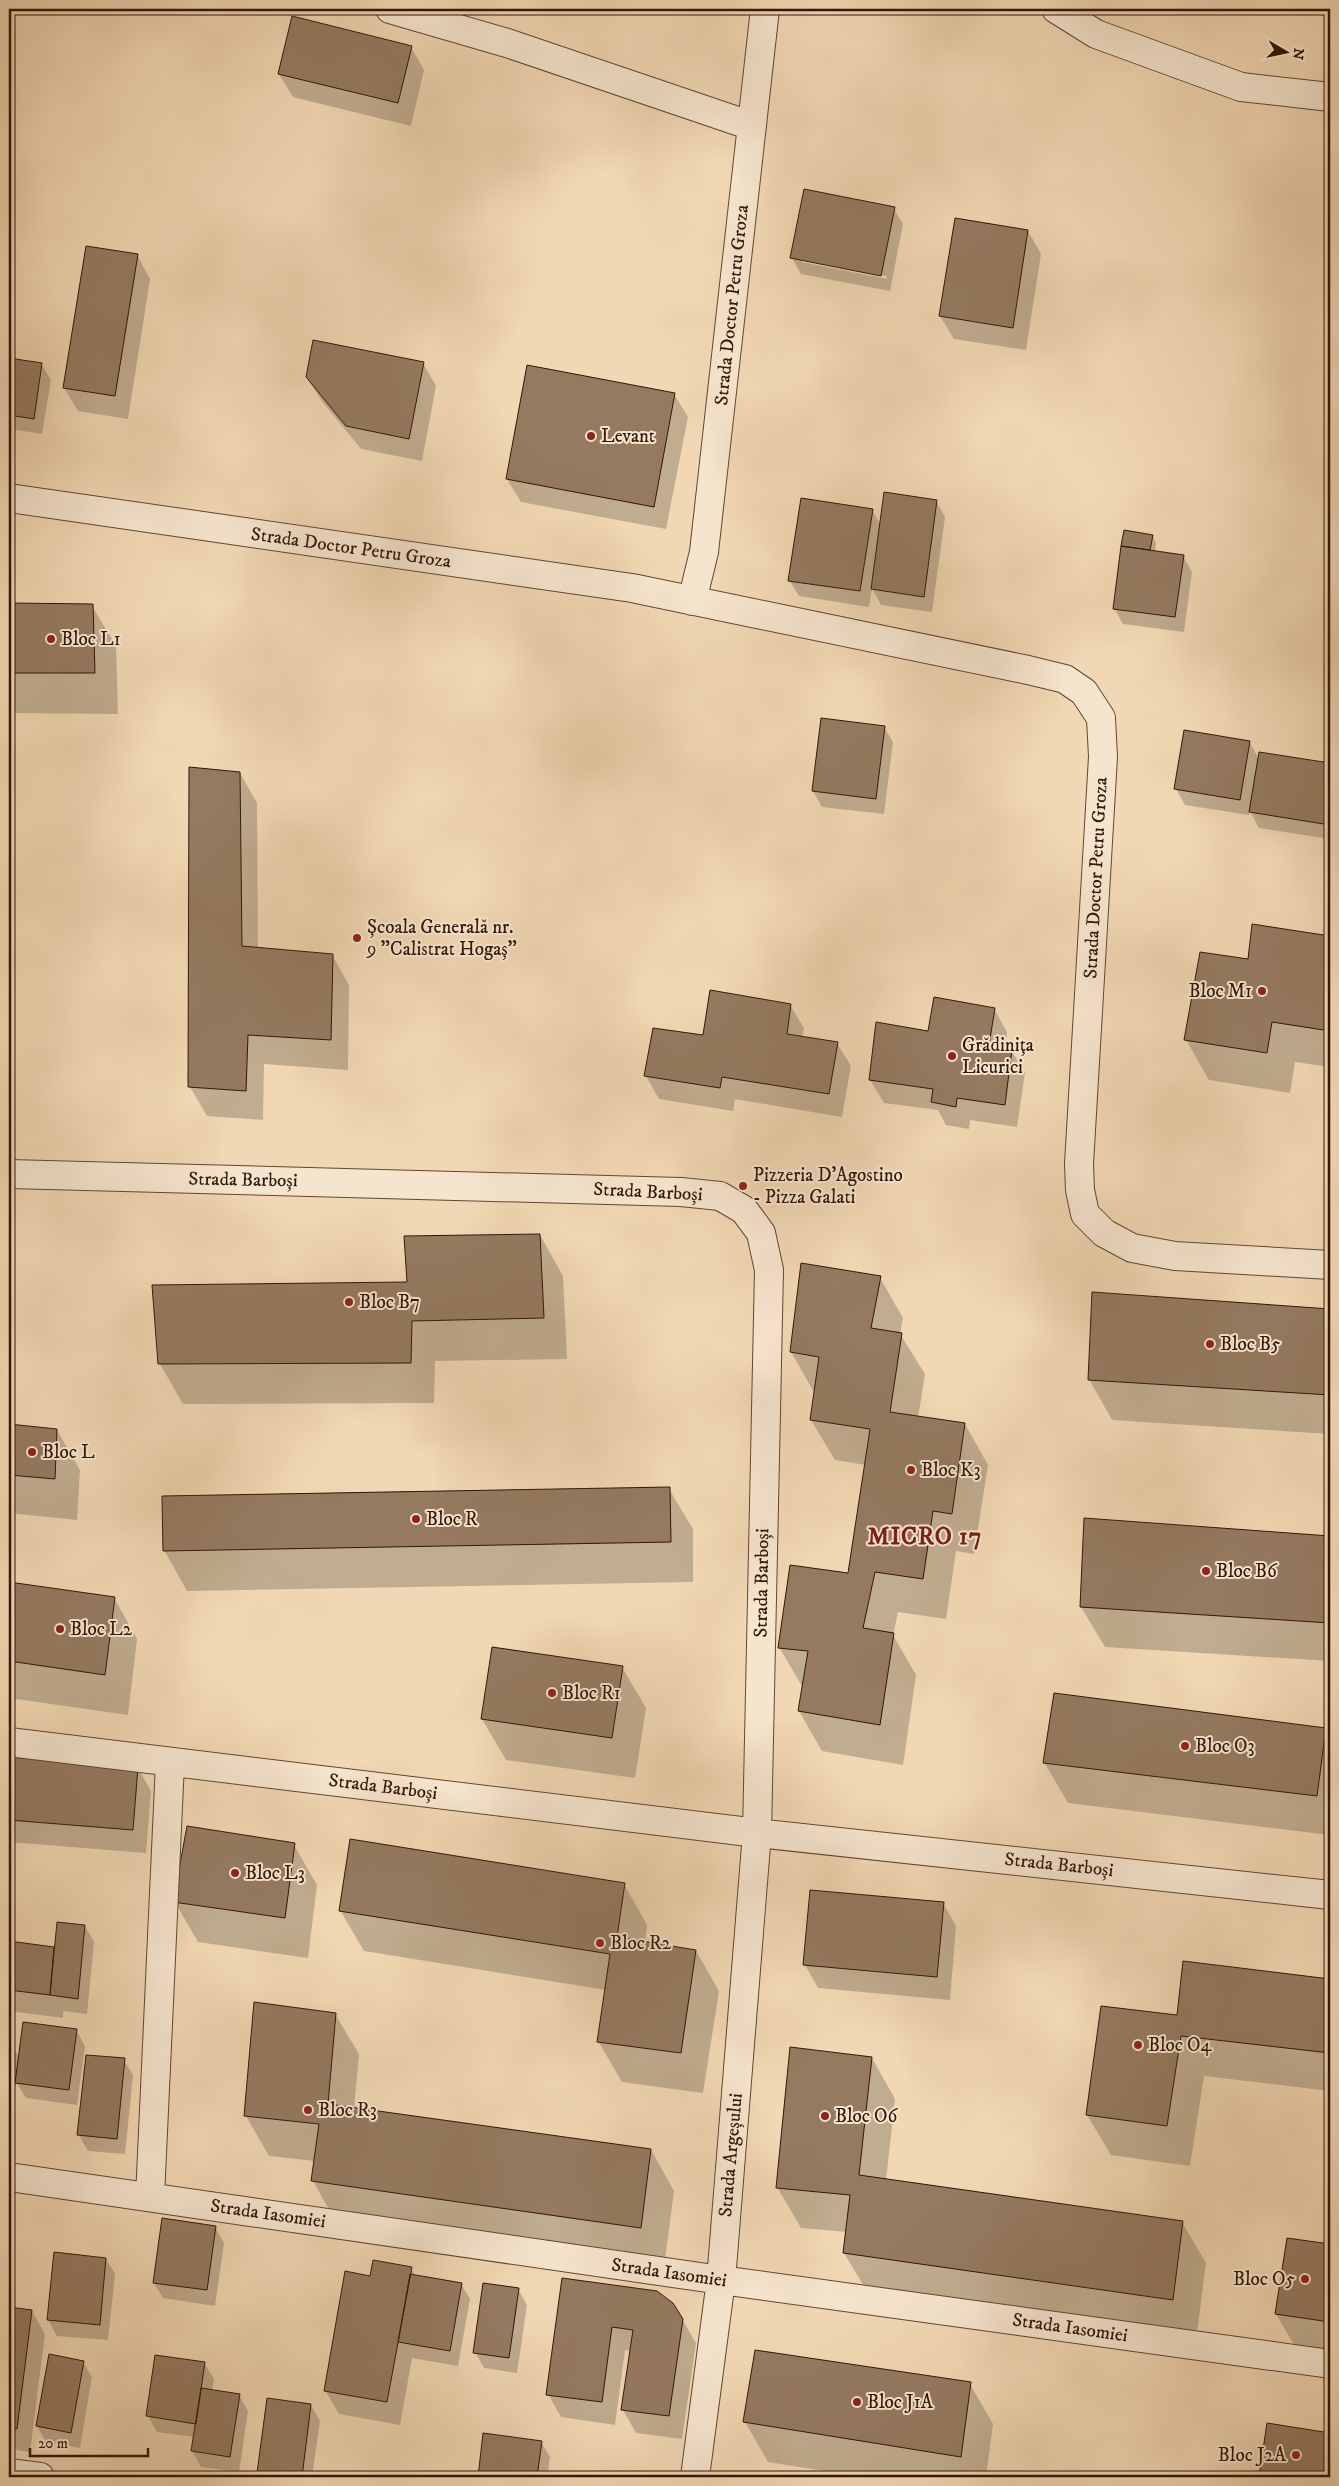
<svg xmlns="http://www.w3.org/2000/svg" width="1339" height="2486" font-family="'IM FELL DW Pica',serif">
	<style>
		.shadow { fill: #0003; fill-rule: evenodd }
		.building { fill: #957a60; stroke: #321607 }
		.lines { fill: none; stroke-linecap: round; stroke-linejoin: round }
		.minor-casing { stroke: #624632; stroke-width: 30 }
		.minor { stroke: #f6e5ce; stroke-width: 28 }
		.poi-dot { fill: #8f2418; stroke: #f6e5ce; stroke-width: 2 }
		.labels { text-anchor: middle; dominant-baseline: central; stroke-width: 4; stroke-linejoin: round; paint-order: stroke }
		.street-label { font-size: 19px; fill: #321607; stroke: #f6e5ce }
		.poi-label { font-size: 19px; fill: #321607; stroke: #f6e5ce; text-anchor: start }
		.district-label { font-size: 24px; font-weight: bold; letter-spacing: 1px; fill: #7a1f14; stroke: #f6e5ce }
	</style>
	<rect width="100%" height="100%" fill="#f1d7b3"/>
	<filter id="stains"><feTurbulence type="fractalNoise" baseFrequency=".004" numOctaves="4"/><feColorMatrix values="0 0 0 0 .2 0 0 0 0 .09 0 0 0 0 .02 0 0 0 .5 -.17"/></filter>
	<radialGradient id="worn" r=".72"><stop offset=".6" stop-color="#630" stop-opacity="0"/><stop offset="1" stop-color="#630" stop-opacity=".3"/></radialGradient>
	<path class="shadow" d="M 411,47 L 424,70 L 411,126 L 293,97 L 279,74 Z
		M 894,209 L 903,224 L 890,291 L 801,274 L 792,258 ZM 802,259 L 887,276 L 887,279 L 802,262 Z
		M 1028,231 L 1041,254 L 1026,350 L 954,339 L 940,316 Z
		M 137,255 L 150,279 L 128,419 L 78,411 L 64,388 Z
		M 9,359 L 42,365 L 51,380 L 42,434 L 9,429 Z
		M 423,363 L 436,386 L 422,461 L 361,449 L 321,400 L 307,377 Z
		M 674,394 L 688,417 L 666,529 L 521,502 L 507,479 Z
		M 936,501 L 945,517 L 932,612 L 881,605 L 872,588 L 869,607 L 799,596 L 790,581 L 872,510 L 881,525 Z
		M 1125,532 L 1152,536 L 1156,543 L 1155,552 L 1183,556 L 1192,572 L 1184,632 L 1123,624 L 1114,608 Z
		M 9,604 L 92,606 L 116,646 L 118,714 L 9,713 Z
		M 884,727 L 893,742 L 884,814 L 822,807 L 813,791 Z
		M 1250,743 L 1259,759 L 1260,753 L 1330,764 L 1330,839 L 1259,828 L 1250,811 L 1249,815 L 1185,805 L 1176,789 Z
		M 240,773 L 257,803 L 258,949 L 332,955 L 349,985 L 348,1070 L 264,1064 L 263,1120 L 207,1116 L 190,1087 Z
		M 1253,926 L 1330,937 L 1330,1067 L 1295,1062 L 1290,1093 L 1209,1080 L 1186,1040 L 1249,961 Z
		M 790,1005 L 804,1028 L 802,1038 L 837,1043 L 851,1066 L 842,1117 L 735,1099 L 733,1111 L 659,1099 L 646,1076 L 654,1030 L 704,1037 Z
		M 994,1009 L 1007,1032 L 1005,1049 L 1011,1050 L 1025,1073 L 1017,1127 L 970,1120 L 969,1129 L 946,1125 L 938,1110 L 884,1103 L 870,1080 L 929,1032 Z
		M 540,1235 L 563,1276 L 567,1359 L 435,1361 L 434,1403 L 183,1404 L 160,1364 L 408,1283 Z
		M 880,1278 L 903,1318 L 900,1334 L 925,1374 L 918,1418 L 965,1424 L 988,1465 L 974,1554 L 956,1551 L 946,1619 L 898,1612 L 893,1635 L 916,1675 L 903,1765 L 822,1751 L 799,1711 L 803,1688 L 779,1647 L 849,1574 L 866,1465 L 835,1460 L 811,1420 L 814,1392 L 791,1352 Z
		M 1093,1293 L 1330,1310 L 1330,1434 L 1112,1420 L 1089,1379 Z
		M 9,1426 L 57,1430 L 80,1470 L 77,1520 L 9,1513 Z
		M 669,1489 L 693,1529 L 693,1582 L 187,1591 L 164,1550 Z
		M 1085,1520 L 1330,1537 L 1330,1661 L 1105,1647 L 1081,1607 Z
		M 9,1583 L 114,1598 L 137,1639 L 128,1715 L 9,1698 Z
		M 622,1667 L 646,1708 L 635,1778 L 506,1760 L 482,1719 Z
		M 1325,1730 L 1330,1738 L 1330,1835 L 1068,1803 L 1044,1762 Z
		M 9,1758 L 138,1768 L 151,1791 L 146,1853 L 9,1842 Z
		M 294,1845 L 317,1885 L 308,1958 L 198,1942 L 175,1902 Z
		M 624,1884 L 647,1925 L 645,1943 L 696,1951 L 719,1991 L 703,2093 L 622,2082 L 598,2041 L 606,1990 L 364,1951 L 340,1910 Z
		M 943,1903 L 956,1926 L 950,2000 L 818,1988 L 805,1965 Z
		M 85,1926 L 94,1942 L 87,2014 L 63,2011 L 63,2018 L 9,2011 L 9,1942 L 53,1948 L 55,1952 Z
		M 1184,1963 L 1330,1981 L 1330,2091 L 1204,2076 L 1190,2166 L 1111,2155 L 1087,2115 L 1178,2016 Z
		M 335,2014 L 359,2054 L 354,2109 L 651,2150 L 674,2191 L 664,2268 L 336,2222 L 313,2181 L 315,2161 L 269,2156 L 246,2116 Z
		M 76,2030 L 85,2046 L 77,2105 L 26,2098 L 16,2082 L 9,2129 L 9,2042 L 20,2058 Z
		M 872,2058 L 895,2099 L 886,2180 L 1182,2222 L 1206,2263 L 1196,2340 L 868,2293 L 844,2253 L 847,2232 L 801,2228 L 777,2187 Z
		M 124,2060 L 133,2075 L 125,2154 L 88,2151 L 79,2135 Z
		M 215,2227 L 224,2243 L 215,2306 L 163,2298 L 154,2283 Z
		M 1288,2239 L 1330,2246 L 1330,2359 L 1300,2355 L 1276,2314 Z
		M 106,2259 L 115,2274 L 108,2340 L 57,2336 L 48,2320 Z
		M 411,2268 L 415,2276 L 461,2284 L 470,2299 L 458,2366 L 412,2358 L 400,2425 L 339,2414 L 325,2390 L 371,2277 Z
		M 563,2279 L 682,2319 L 696,2343 L 682,2439 L 636,2433 L 623,2410 L 631,2351 L 625,2350 L 615,2425 L 561,2417 L 548,2394 Z
		M 518,2289 L 527,2305 L 517,2373 L 484,2368 L 475,2352 Z
		M 9,2308 L 32,2311 L 45,2334 L 30,2452 L 9,2449 Z
		M 83,2362 L 92,2377 L 80,2448 L 46,2442 L 37,2426 Z
		M 204,2363 L 214,2379 L 212,2391 L 239,2395 L 248,2411 L 239,2472 L 201,2467 L 192,2451 L 195,2437 L 157,2432 L 148,2416 Z
		M 970,2384 L 993,2424 L 986,2477 L 862,2477 L 768,2462 L 745,2422 Z
		M 311,2405 L 320,2421 L 312,2477 L 261,2477 L 259,2473 Z
		M 1268,2425 L 1330,2434 L 1330,2477 L 1260,2477 Z
		M 484,2435 L 541,2442 L 550,2457 L 547,2477 L 479,2477 Z"/>
	<path class="building" d="M 292,16 L 412,46 L 398,103 L 278,74 Z
		M 804,189 L 895,207 L 881,276 L 790,258 Z
		M 955,218 L 1028,230 L 1013,328 L 939,316 Z
		M 86,246 L 138,254 L 115,396 L 63,388 Z
		M 313,340 L 424,362 L 409,439 L 346,426 L 306,377 Z
		M 9,358 L 42,363 L 34,419 L 9,415 Z
		M 527,365 L 675,393 L 654,507 L 506,479 Z
		M 884,492 L 937,500 L 924,597 L 871,589 Z
		M 801,498 L 873,509 L 860,591 L 788,581 Z
		M 1124,530 L 1153,535 L 1150,550 L 1121,546 Z
		M 1121,546 L 1184,555 L 1175,617 L 1113,609 Z
		M 9,603 L 93,604 L 95,673 L 9,673 Z
		M 821,718 L 885,726 L 876,799 L 812,791 Z
		M 1184,730 L 1250,741 L 1240,800 L 1174,789 Z
		M 1259,752 L 1330,763 L 1330,825 L 1249,812 Z
		M 189,767 L 240,772 L 242,946 L 333,954 L 331,1040 L 248,1035 L 246,1091 L 188,1087 Z
		M 1252,924 L 1330,936 L 1330,1031 L 1272,1022 L 1267,1053 L 1184,1040 L 1200,952 L 1248,959 Z
		M 710,990 L 791,1004 L 787,1034 L 838,1042 L 829,1094 L 722,1077 L 720,1088 L 644,1076 L 653,1028 L 703,1035 Z
		M 934,997 L 995,1008 L 989,1045 L 1012,1049 L 1005,1105 L 957,1098 L 956,1107 L 931,1102 L 933,1089 L 869,1080 L 876,1022 L 928,1031 Z
		M 540,1234 L 544,1318 L 412,1321 L 411,1363 L 158,1364 L 152,1285 L 407,1282 L 404,1236 Z
		M 801,1263 L 881,1276 L 871,1328 L 902,1333 L 890,1412 L 965,1423 L 952,1514 L 933,1511 L 923,1579 L 875,1572 L 863,1628 L 894,1633 L 880,1725 L 798,1711 L 808,1651 L 778,1648 L 790,1565 L 848,1573 L 870,1429 L 810,1420 L 819,1357 L 790,1352 Z
		M 1092,1292 L 1330,1309 L 1330,1395 L 1088,1380 Z
		M 9,1424 L 57,1429 L 55,1479 L 9,1475 Z
		M 670,1487 L 671,1542 L 163,1551 L 162,1496 Z
		M 1084,1518 L 1330,1536 L 1330,1623 L 1080,1607 Z
		M 9,1582 L 115,1597 L 105,1675 L 9,1661 Z
		M 492,1647 L 623,1666 L 612,1738 L 481,1719 Z
		M 1054,1693 L 1326,1728 L 1317,1796 L 1043,1763 Z
		M 9,1757 L 138,1767 L 133,1830 L 9,1820 Z
		M 187,1826 L 295,1843 L 285,1918 L 173,1902 Z
		M 350,1839 L 625,1883 L 617,1937 L 696,1950 L 681,2053 L 597,2042 L 610,1954 L 339,1911 Z
		M 810,1890 L 944,1902 L 937,1977 L 803,1965 Z
		M 57,1922 L 85,1925 L 78,1999 L 50,1995 Z
		M 9,1941 L 54,1947 L 50,1995 L 9,1990 Z
		M 1183,1961 L 1330,1979 L 1330,2053 L 1181,2036 L 1167,2126 L 1086,2115 L 1101,2006 L 1177,2015 Z
		M 254,2002 L 336,2013 L 328,2104 L 651,2149 L 641,2228 L 311,2181 L 319,2124 L 244,2116 Z
		M 23,2022 L 77,2029 L 69,2090 L 15,2083 Z
		M 9,2041 L 11,2041 L 9,2060 Z
		M 790,2047 L 872,2057 L 859,2175 L 1183,2221 L 1173,2300 L 843,2253 L 850,2195 L 776,2188 Z
		M 86,2055 L 125,2058 L 117,2139 L 77,2135 Z
		M 162,2218 L 216,2226 L 207,2290 L 153,2283 Z
		M 1287,2238 L 1330,2244 L 1330,2322 L 1275,2314 Z
		M 54,2252 L 106,2258 L 100,2325 L 47,2320 Z
		M 373,2260 L 412,2267 L 387,2402 L 324,2391 L 345,2271 L 370,2276 Z
		M 410,2274 L 462,2283 L 450,2351 L 398,2342 Z
		M 562,2278 L 657,2291 L 673,2303 L 683,2319 L 669,2416 L 621,2410 L 633,2330 L 612,2327 L 602,2402 L 546,2395 Z
		M 483,2283 L 519,2288 L 509,2358 L 473,2353 Z
		M 9,2307 L 32,2310 L 17,2429 L 9,2428 Z
		M 755,2350 L 971,2382 L 961,2457 L 743,2422 Z
		M 49,2354 L 84,2361 L 71,2433 L 36,2426 Z
		M 155,2355 L 205,2362 L 196,2424 L 146,2416 Z
		M 201,2388 L 240,2394 L 230,2457 L 191,2451 Z
		M 267,2398 L 311,2404 L 302,2477 L 257,2473 Z
		M 1267,2423 L 1330,2433 L 1330,2477 L 1259,2477 Z
		M 483,2433 L 542,2441 L 537,2477 L 478,2477 Z"/>
	<g class="lines">
		<defs>
			<path id="minor" d="M 390,9 L 507,43 L 752,126
				M 1056,9 L 1096,34 L 1241,87 L 1330,97
				M 9,498 L 632,588 L 1028,670 L 1065,679 L 1084,692 L 1101,718 L 1103,757 L 1079,1164 L 1080,1190 L 1085,1214 L 1104,1233 L 1132,1248 L 1175,1256 L 1330,1265
				M 692,601 L 704,552 L 765,9
				M 9,1174 L 681,1192 L 720,1196 L 744,1210 L 761,1233 L 769,1270 L 757,1833 L 721,2280 L 695,2477
				M 9,1742 L 757,1833 L 1330,1895
				M 9,2177 L 721,2280 L 1330,2364
				M 150,2197 L 170,1763
				M 9,2473 L 40,2477"/>
		</defs>
		<use href="#minor" class="minor-casing"/>
		<use href="#minor" class="minor"/>
	</g>
	<g class="poi-dot">
		<circle cx="591" cy="436" r="5"/>
		<circle cx="51" cy="639" r="5"/>
		<circle cx="357" cy="938" r="5"/>
		<circle cx="1262" cy="991" r="5"/>
		<circle cx="952" cy="1056" r="5"/>
		<circle cx="743" cy="1186" r="5"/>
		<circle cx="349" cy="1302" r="5"/>
		<circle cx="1210" cy="1344" r="5"/>
		<circle cx="32" cy="1452" r="5"/>
		<circle cx="911" cy="1470" r="5"/>
		<circle cx="416" cy="1519" r="5"/>
		<circle cx="1206" cy="1571" r="5"/>
		<circle cx="60" cy="1629" r="5"/>
		<circle cx="552" cy="1693" r="5"/>
		<circle cx="1185" cy="1746" r="5"/>
		<circle cx="235" cy="1873" r="5"/>
		<circle cx="600" cy="1943" r="5"/>
		<circle cx="1138" cy="2045" r="5"/>
		<circle cx="308" cy="2110" r="5"/>
		<circle cx="825" cy="2116" r="5"/>
		<circle cx="1305" cy="2279" r="5"/>
		<circle cx="857" cy="2402" r="5"/>
		<circle cx="1296" cy="2455" r="5"/>
	</g>
	<g class="labels">
		<g class="street-label">
			<text transform="translate(732 305) rotate(-84)">Strada Doctor Petru Groza</text>
			<text transform="translate(351 548) rotate(8)">Strada Doctor Petru Groza</text>
			<text transform="translate(1096 878) rotate(-87)">Strada Doctor Petru Groza</text>
			<text transform="translate(243 1180) rotate(1)">Strada Barboși</text>
			<text transform="translate(648 1192) rotate(3)">Strada Barboși</text>
			<text transform="translate(762 1583) rotate(-89)">Strada Barboși</text>
			<text transform="translate(383 1787) rotate(7)">Strada Barboși</text>
			<text transform="translate(1059 1865) rotate(6)">Strada Barboși</text>
			<text transform="translate(731 2155) rotate(-85)">Strada Argeșului</text>
			<text transform="translate(268 2214) rotate(8)">Strada Iasomiei</text>
			<text transform="translate(669 2273) rotate(8)">Strada Iasomiei</text>
			<text transform="translate(1070 2328) rotate(8)">Strada Iasomiei</text>
		</g>
		<g class="poi-label">
			<text x="601" y="436">Levant</text>
			<text x="61" y="639">Bloc L1</text>
			<text x="367" y="927">Școala Generală nr.<tspan x="367" dy="22">9 "Calistrat Hogaș"</tspan></text>
			<text x="1252" y="991" text-anchor="end">Bloc M1</text>
			<text x="962" y="1045">Grădinița<tspan x="962" dy="22">Licurici</tspan></text>
			<text x="753" y="1175">Pizzeria D'Agostino<tspan x="753" dy="22">- Pizza Galati</tspan></text>
			<text x="359" y="1302">Bloc B7</text>
			<text x="1220" y="1344">Bloc B5</text>
			<text x="42" y="1452">Bloc L</text>
			<text x="921" y="1470">Bloc K3</text>
			<text x="426" y="1519">Bloc R</text>
			<text x="1216" y="1571">Bloc B6</text>
			<text x="70" y="1629">Bloc L2</text>
			<text x="562" y="1693">Bloc R1</text>
			<text x="1195" y="1746">Bloc O3</text>
			<text x="245" y="1873">Bloc L3</text>
			<text x="610" y="1943">Bloc R2</text>
			<text x="1148" y="2045">Bloc O4</text>
			<text x="318" y="2110">Bloc R3</text>
			<text x="835" y="2116">Bloc O6</text>
			<text x="1295" y="2279" text-anchor="end">Bloc O5</text>
			<text x="867" y="2402">Bloc J1A</text>
			<text x="1286" y="2455" text-anchor="end">Bloc J2A</text>
		</g>
		<g class="district-label">
			<text x="925" y="1537">MICRO 17</text>
		</g>
	</g>
	<rect width="1339" height="2486" fill="none" stroke="#f1d7b3" stroke-width="30"/>
	<rect x="10" y="10" width="1319" height="2466" fill="none" stroke="#321607" stroke-width="2.5"/>
	<rect x="15" y="15" width="1309" height="2456" fill="none" stroke="#321607"/>
	<g transform="translate(1286 52) rotate(99)" stroke="#f6e5ce" stroke-width="4" paint-order="stroke">
	<path d="M0-4L9 19L0 12L-9 19Z" fill="#321607"/>
	<text y="-8" font-size="14" font-weight="bold" text-anchor="middle" fill="#321607">N</text>
	</g>
	<path d="M30 2448v8h118v-8" fill="none" stroke="#321607" stroke-width="2.5"/>
	<text x="38" y="2448" font-size="15" fill="#321607" stroke="#f6e5ce" stroke-width="4" paint-order="stroke">20 m</text>
	<rect width="100%" height="100%" filter="url(#stains)"/>
	<rect width="100%" height="100%" fill="url(#worn)"/>
</svg>
